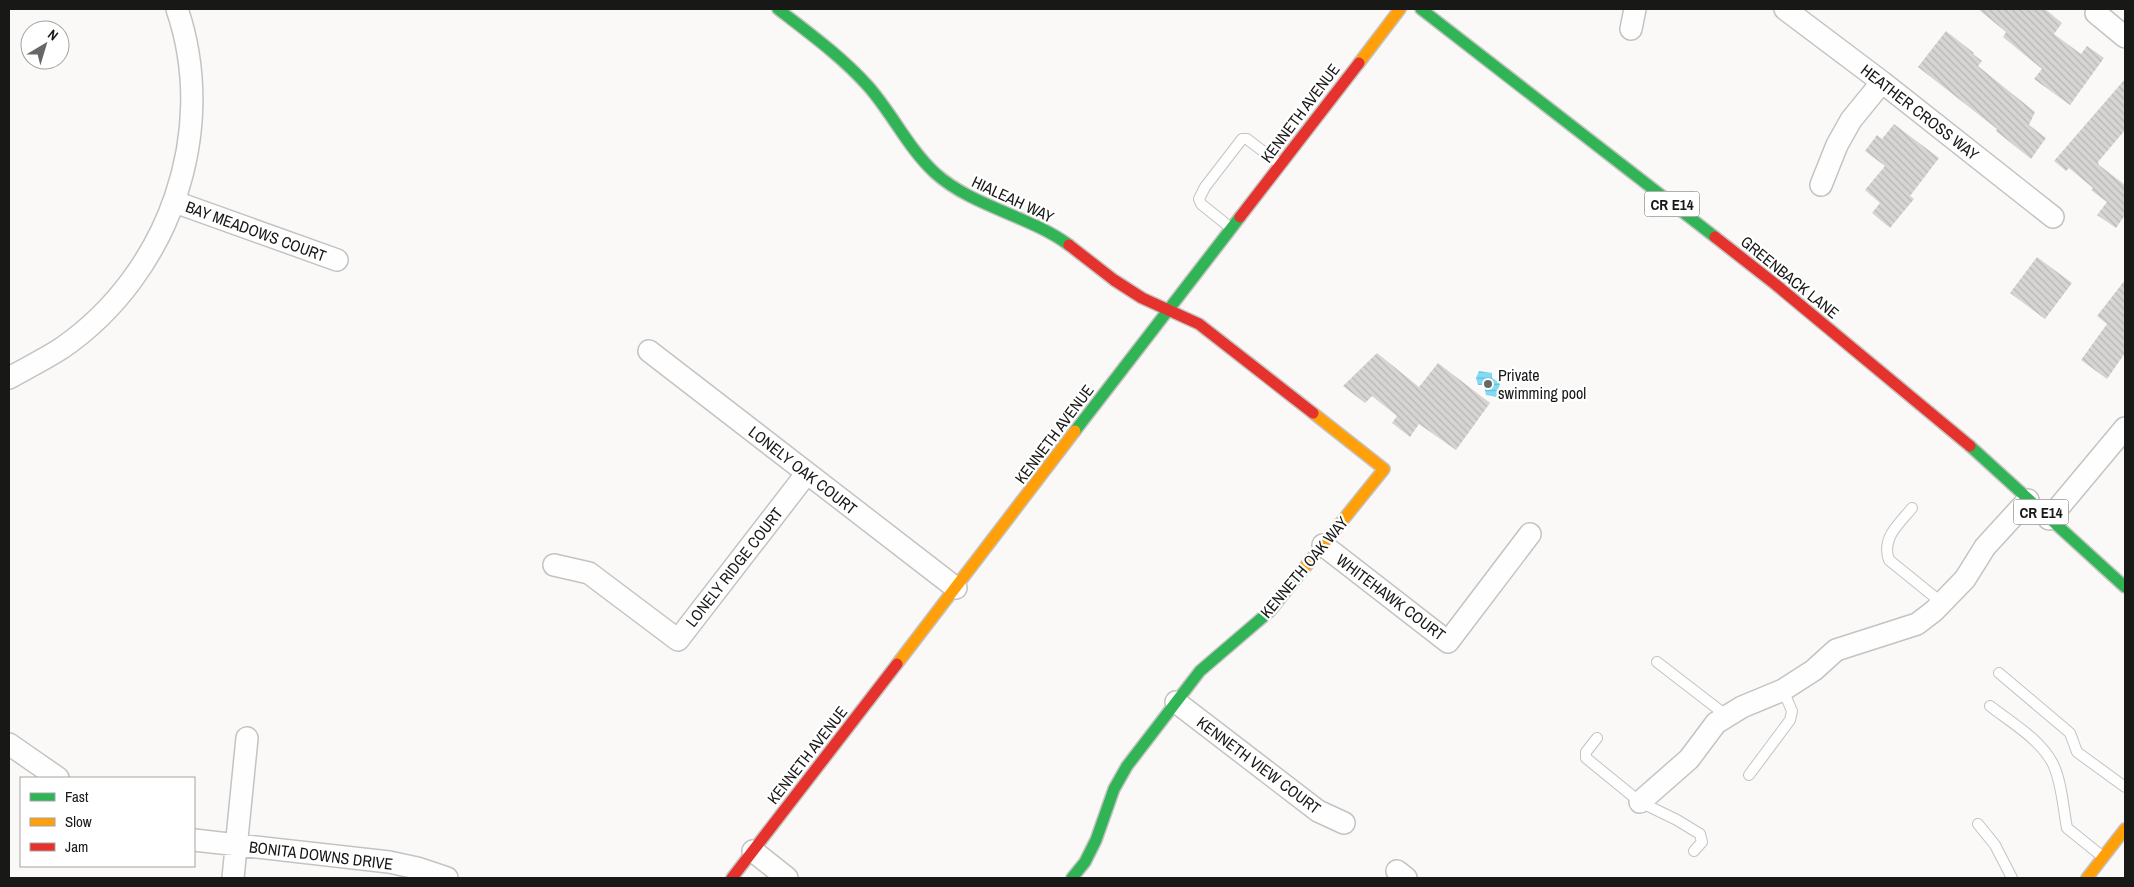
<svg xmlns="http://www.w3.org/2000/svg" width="2134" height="887" font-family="'Archivo Narrow',sans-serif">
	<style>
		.water { fill: url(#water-rules) }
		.building { fill: url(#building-back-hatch) }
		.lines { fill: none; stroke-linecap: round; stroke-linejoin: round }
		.lane-casing { stroke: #c4c3c2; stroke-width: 12 }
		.street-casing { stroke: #c4c3c2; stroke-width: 24 }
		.fast-casing { stroke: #c4c3c2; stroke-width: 14 }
		.slow-casing { stroke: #c4c3c2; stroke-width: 14 }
		.jam-casing { stroke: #c4c3c2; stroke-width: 14 }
		.lane { stroke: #fefefe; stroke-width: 10 }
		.street { stroke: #fefefe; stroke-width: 21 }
		.fast { stroke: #30b455; stroke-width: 11 }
		.slow { stroke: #ff9f0a; stroke-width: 11 }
		.jam { stroke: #e5322d; stroke-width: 11 }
		.poi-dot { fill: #676765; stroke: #fff; stroke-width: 2 }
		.labels { text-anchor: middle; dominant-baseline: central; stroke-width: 4.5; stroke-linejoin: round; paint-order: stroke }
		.shield { fill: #fff; stroke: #5d5d5d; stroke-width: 1 }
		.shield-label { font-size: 15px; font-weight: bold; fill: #181817 }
		.street-label { font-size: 16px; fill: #181817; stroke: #fff }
		.poi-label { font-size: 16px; fill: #181817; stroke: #fff; text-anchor: start }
	</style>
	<defs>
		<pattern id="water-rules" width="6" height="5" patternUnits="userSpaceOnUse" patternTransform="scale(1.25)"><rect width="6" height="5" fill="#80dcf5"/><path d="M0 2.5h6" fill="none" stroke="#6ebcd1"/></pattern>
		<pattern id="building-back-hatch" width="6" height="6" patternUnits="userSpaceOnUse" patternTransform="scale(1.25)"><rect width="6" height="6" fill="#d6d5d4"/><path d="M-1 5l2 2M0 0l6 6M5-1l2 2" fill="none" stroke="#b7b6b5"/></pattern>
	</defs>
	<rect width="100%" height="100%" fill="#faf9f7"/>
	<path class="water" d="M 1479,371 L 1492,373 L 1492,378 L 1500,383 L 1497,397 L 1486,395 L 1484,385 L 1478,385 L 1476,378 Z"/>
	<path class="building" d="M 1978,9 L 2045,9 L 2062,23 L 2054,34 L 2081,54 L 2087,46 L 2104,58 L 2070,105 L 2034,79 L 2042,69 L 2003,37 L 2006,32 Z
		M 1946,31 L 1974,53 L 1973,54 L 1982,61 L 1978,66 L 2035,112 L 2029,125 L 2046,138 L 2031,159 L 1996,131 L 1997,129 L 1918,67 Z
		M 2125,79 L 2125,130 L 2098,162 L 2099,165 L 2125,185 L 2125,215 L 2116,228 L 2097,215 L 2107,202 L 2091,190 L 2093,188 L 2069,168 L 2066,171 L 2054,161 Z
		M 1894,124 L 1939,158 L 1910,196 L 1914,199 L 1890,228 L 1872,213 L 1880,203 L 1865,190 L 1885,166 L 1865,151 L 1877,135 L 1882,139 Z
		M 2037,257 L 2072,283 L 2045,319 L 2010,293 Z
		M 2125,280 L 2125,353 L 2107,379 L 2081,360 L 2107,324 L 2097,316 Z
		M 1377,353 L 1419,387 L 1438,363 L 1490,403 L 1456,450 L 1419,424 L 1410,437 L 1392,423 L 1397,416 L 1372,396 L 1365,403 L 1343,386 Z"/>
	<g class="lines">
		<defs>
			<path id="lane" d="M 1231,228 L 1201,204 L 1199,199 L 1205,187 L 1242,139 L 1247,139 L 1280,164
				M 1912,508 C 1899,524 1881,538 1889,560 L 1942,603
				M 1657,662 L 1727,716
				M 1999,673 L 2070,733 L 2077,752 L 2125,787
				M 1990,706 C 2012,723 2040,739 2053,764 C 2062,783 2063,808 2067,828 L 2103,857
				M 1597,738 L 1586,752 L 1586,758 L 1640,802 L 1677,820 L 1700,834 L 1702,842 L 1694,851
				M 1749,775 L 1790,720 L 1792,711 L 1783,690
				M 1978,824 L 1995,845 L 2012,878"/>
			<path id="street" d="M 1785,9 L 1882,82 L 2053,217
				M 2096,13 L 2125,37
				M 1631,29 L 1635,9
				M 1821,185 L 1837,145 L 1851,120 L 1882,82
				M 175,202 L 337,260
				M 649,351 L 956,588
				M 9,378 C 27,368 45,359 62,348 C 169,274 219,132 177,9
				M 2049,519 L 2125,428
				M 1323,545 L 1448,642 L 1530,534
				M 554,565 L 589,573 L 678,640 L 807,473
				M 1176,702 L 1318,811 L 1344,823
				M 9,744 L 58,778
				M 1640,802 L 1689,759 L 1716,723 L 1742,707 L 1783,690 L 1814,670 L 1836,650 L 1917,624 L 1934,611 L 1965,579 L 1985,547 L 2028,500
				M 194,840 L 389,862 L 417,868 L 447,878
				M 753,851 L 787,878
				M 1397,871 L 1406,878
				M 233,878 L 247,738"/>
			<path id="fast" d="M 778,9 C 809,33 841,56 868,86 C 892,113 908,148 935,173 C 973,207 1028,215 1069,245
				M 1421,9 L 1715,237
				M 1075,431 L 1240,217
				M 1970,446 L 2125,587
				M 1072,878 L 1085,862 L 1096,840 L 1114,789 L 1127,766 L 1200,671 L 1270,611 L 1302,571"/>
			<path id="slow" d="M 1359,63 L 1400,9
				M 1302,571 L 1384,469 L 1313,413
				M 897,664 L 1075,431
				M 2087,878 L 2125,829"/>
			<path id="jam" d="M 1240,217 L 1359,63
				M 1715,237 L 1775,284 L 1970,446
				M 1069,245 L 1114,280 L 1142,298 L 1199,324 L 1313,413
				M 732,878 L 897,664"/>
		</defs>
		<use href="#lane" class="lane-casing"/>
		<use href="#street" class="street-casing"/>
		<use href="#fast" class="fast-casing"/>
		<use href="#slow" class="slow-casing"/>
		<use href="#jam" class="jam-casing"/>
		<use href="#lane" class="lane"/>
		<use href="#street" class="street"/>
		<use href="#fast" class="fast"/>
		<use href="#slow" class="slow"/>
		<use href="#jam" class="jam"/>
	</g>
	<circle class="poi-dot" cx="1488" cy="384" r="5"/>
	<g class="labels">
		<g class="shield">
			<rect x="1644.5" y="191.5" width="55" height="25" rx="4"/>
			<rect x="2013.5" y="499.5" width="55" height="25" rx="4"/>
		</g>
		<g class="shield-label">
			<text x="1672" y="204">CR E14</text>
			<text x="2041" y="512">CR E14</text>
		</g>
		<g class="street-label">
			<text transform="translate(1920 112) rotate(38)">HEATHER CROSS WAY</text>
			<text transform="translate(1300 113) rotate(-53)">KENNETH AVENUE</text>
			<text transform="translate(1013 199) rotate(25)">HIALEAH WAY</text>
			<text transform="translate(256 231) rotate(20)">BAY MEADOWS COURT</text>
			<text transform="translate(1790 277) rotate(39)">GREENBACK LANE</text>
			<text transform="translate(1054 434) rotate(-53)">KENNETH AVENUE</text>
			<text transform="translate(803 470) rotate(38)">LONELY OAK COURT</text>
			<text transform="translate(734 567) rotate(-52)">LONELY RIDGE COURT</text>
			<text transform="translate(1304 567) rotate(-50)">KENNETH OAK WAY</text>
			<text transform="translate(1391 597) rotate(37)">WHITEHAWK COURT</text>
			<text transform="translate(807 755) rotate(-52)">KENNETH AVENUE</text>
			<text transform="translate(1259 765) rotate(37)">KENNETH VIEW COURT</text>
			<text transform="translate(321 855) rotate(7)">BONITA DOWNS DRIVE</text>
		</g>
		<g class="poi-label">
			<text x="1498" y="375">Private<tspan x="1498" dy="18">swimming pool</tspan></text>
		</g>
	</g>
	<rect width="2134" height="887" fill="none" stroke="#181817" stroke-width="20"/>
	<rect x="20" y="777" width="175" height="90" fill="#ffffff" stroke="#a3a3a2"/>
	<rect x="30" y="793" width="25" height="8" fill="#30b455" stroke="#a3a3a2"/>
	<text x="65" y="802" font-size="15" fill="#181817">Fast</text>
	<rect x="30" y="818" width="25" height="8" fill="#ff9f0a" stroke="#a3a3a2"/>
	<text x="65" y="827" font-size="15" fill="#181817">Slow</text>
	<rect x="30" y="843" width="25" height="8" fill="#e5322d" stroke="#a3a3a2"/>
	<text x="65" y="852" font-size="15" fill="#181817">Jam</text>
	<g transform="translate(45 45) rotate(38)"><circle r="24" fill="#ffffff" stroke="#a3a3a2"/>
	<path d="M0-4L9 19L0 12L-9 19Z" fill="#676765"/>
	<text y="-8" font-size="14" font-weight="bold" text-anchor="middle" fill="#181817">N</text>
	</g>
</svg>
